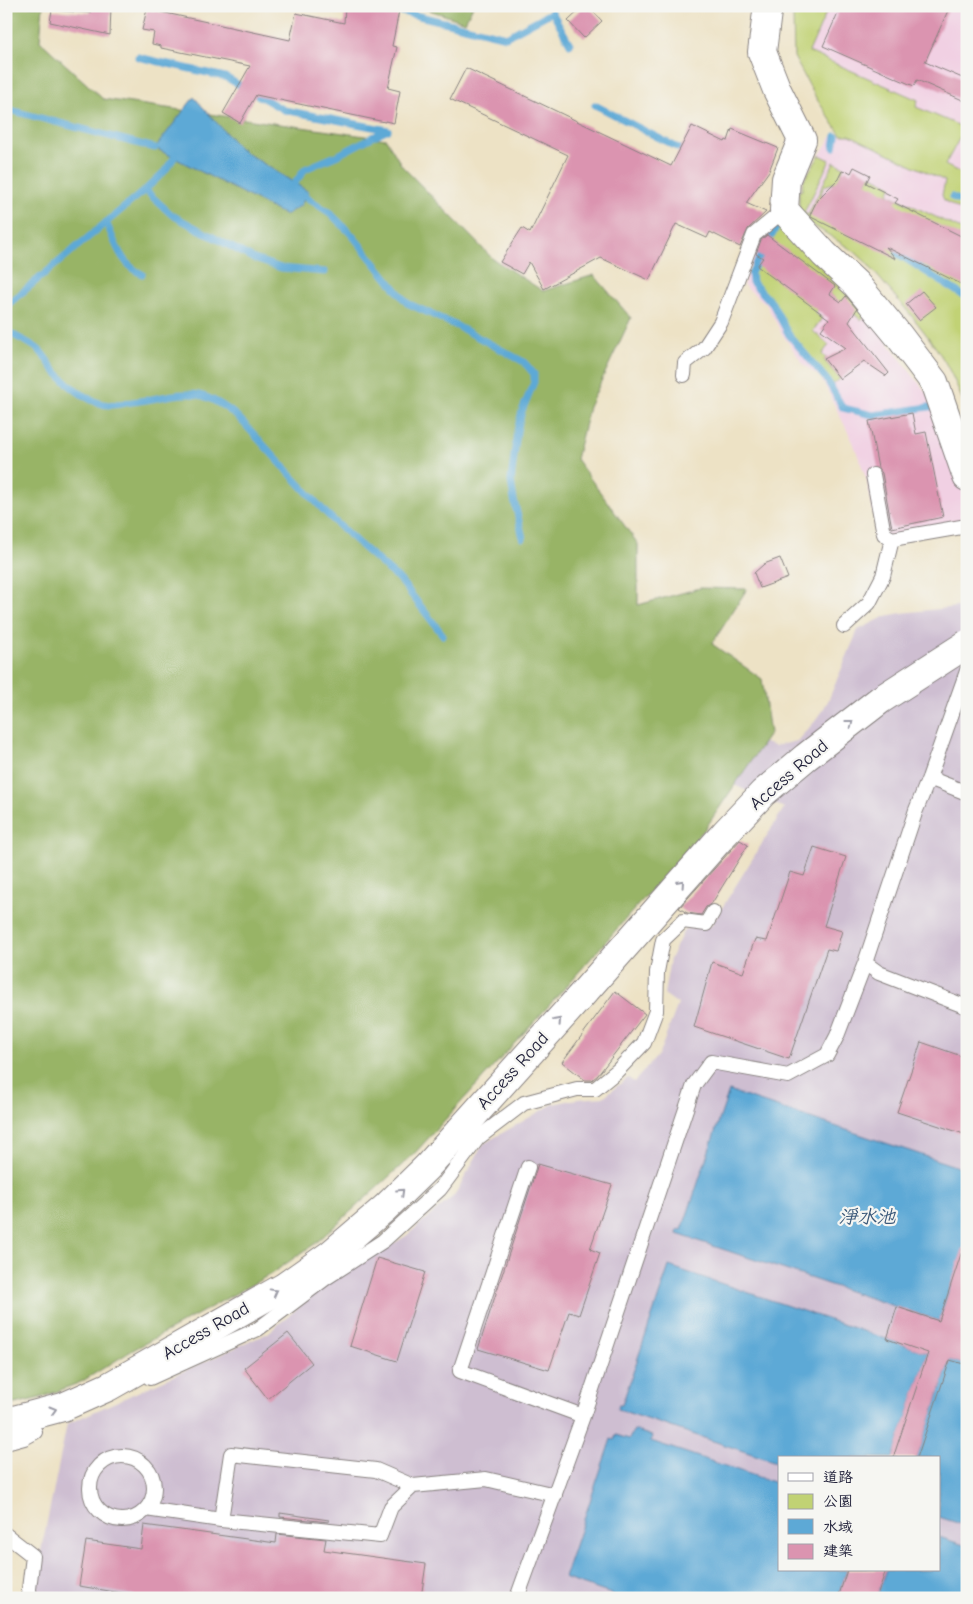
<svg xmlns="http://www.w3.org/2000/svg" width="973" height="1604" font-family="'Comic Neue','LXGW WenKai TC',sans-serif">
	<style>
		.built { fill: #f1d0e3 }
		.industrial { fill: #cebed1; fill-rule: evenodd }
		.green { fill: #c1d274; stroke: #727a58 }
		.forest { fill: #98b466; stroke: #5d6b50 }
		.water { fill: #5da9d6; stroke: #406688 }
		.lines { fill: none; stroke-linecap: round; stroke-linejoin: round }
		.stream { stroke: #5da9d6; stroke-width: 7 }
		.building { fill: #db94b0 }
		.lane-casing { stroke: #888280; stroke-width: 16 }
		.street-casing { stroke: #888280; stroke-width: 30 }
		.lane { stroke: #fff; stroke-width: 14 }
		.street { stroke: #fff; stroke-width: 28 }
		.street-bridge-casing { stroke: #888280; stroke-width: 30; stroke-linecap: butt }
		.street-bridge { stroke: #fff; stroke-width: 28 }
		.oneway { stroke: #9c9ca7 }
		.labels { text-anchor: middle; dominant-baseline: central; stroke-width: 4.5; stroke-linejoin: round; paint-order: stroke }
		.street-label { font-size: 18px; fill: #22223b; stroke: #f6f6f2 }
		.water-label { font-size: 19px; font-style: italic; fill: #3a5879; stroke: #f6f6f2 }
	</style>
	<rect width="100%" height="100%" fill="#f6f6f2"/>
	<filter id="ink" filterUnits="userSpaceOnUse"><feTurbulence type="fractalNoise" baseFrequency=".02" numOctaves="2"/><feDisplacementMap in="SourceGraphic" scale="10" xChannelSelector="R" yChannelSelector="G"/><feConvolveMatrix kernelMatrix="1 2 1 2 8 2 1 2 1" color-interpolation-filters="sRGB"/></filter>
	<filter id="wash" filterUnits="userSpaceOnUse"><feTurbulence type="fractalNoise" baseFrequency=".0096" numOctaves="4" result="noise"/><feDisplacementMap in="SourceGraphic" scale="20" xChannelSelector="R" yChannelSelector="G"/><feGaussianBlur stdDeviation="1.12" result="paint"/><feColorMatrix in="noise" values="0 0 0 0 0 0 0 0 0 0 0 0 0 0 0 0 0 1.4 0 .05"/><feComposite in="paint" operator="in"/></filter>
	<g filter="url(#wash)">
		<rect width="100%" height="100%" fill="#ede2c5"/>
		<path class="built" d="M 796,6 L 967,6 L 967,412 L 959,390 L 946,363 L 931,341 L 866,262 L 855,252 L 799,216 L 799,191 L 802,190 L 803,181 L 832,136 L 841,135 L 816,98 L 794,57 L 793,16 Z
			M 778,220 L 828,265 L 935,404 L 967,499 L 967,521 L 904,541 L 879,540 L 867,481 L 853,442 L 821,378 L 804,365 L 782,334 L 766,304 L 743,285 L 759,243 Z"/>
		<path class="industrial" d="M 967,606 L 967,1598 L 39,1598 L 33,1590 L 67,1424 L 268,1333 L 330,1281 L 406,1236 L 455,1195 L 483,1144 L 553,1104 L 577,1099 L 603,1097 L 628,1078 L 634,1082 L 659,1054 L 678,1004 L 664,994 L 670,959 L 684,930 L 698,924 L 710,927 L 784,808 L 732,784 L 758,741 L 775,746 L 797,741 L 818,718 L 828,701 L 858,630 L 886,616 L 901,613 ZM 779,1458 L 939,1458 L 939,1570 L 779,1570 Z"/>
		<path class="green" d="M 796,6 L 829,6 L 809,52 L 918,100 L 916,107 L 965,128 L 945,165 L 967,176 L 967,214 L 944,200 L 942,195 L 945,181 L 850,135 L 841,135 L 816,98 L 794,57 L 793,16 Z
			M 820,155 L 830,160 L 804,213 L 808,215 L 834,162 L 844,167 L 837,182 L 824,186 L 821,194 L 836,201 L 866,183 L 870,175 L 892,186 L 888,194 L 967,232 L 967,412 C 961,395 954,378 945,362 C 924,327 892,294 866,262 L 855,252 L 799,216 L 799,191 L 802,190 L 803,181 Z
			M 781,223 L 870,311 L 861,320 L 830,294 L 815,313 L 822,318 L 813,331 L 829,345 L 822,354 L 826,358 L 824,360 L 840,379 L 832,385 L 790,334 L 773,301 L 754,282 L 752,273 Z"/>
		<path class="forest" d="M 6,6 L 43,6 L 40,41 L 103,99 L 386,139 L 402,166 L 493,259 L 543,291 L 594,275 L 631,318 L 589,407 L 576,459 L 638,544 L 638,605 L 700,588 L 747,589 L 712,644 L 762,679 L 770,733 L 705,829 L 563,990 L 414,1154 L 316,1243 L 271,1274 L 133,1350 L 81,1382 L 40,1398 L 6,1406 Z
			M 417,6 L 473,6 L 465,22 Z"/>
		<path class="water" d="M 194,97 L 240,149 L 309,192 L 300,206 L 285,215 L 155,148 Z
			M 729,1091 L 967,1170 L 967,1238 L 939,1321 L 677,1234 L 678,1229 L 682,1230 Z
			M 669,1266 L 928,1353 L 893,1458 L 779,1458 L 779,1463 L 617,1409 L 619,1405 L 622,1405 Z
			M 950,1360 L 967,1365 L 967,1526 L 939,1517 L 939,1458 L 917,1458 Z
			M 634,1430 L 652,1436 L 651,1441 L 779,1484 L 779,1570 L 847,1570 L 838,1598 L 623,1598 L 564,1578 L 611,1439 L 614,1440 L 616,1435 L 629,1439 Z
			M 939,1537 L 967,1546 L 967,1598 L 876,1598 L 886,1570 L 939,1570 Z"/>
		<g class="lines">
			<path class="stream" d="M 390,9 L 506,37 L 552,12 L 570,44
				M 138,57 L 225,77 L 284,110 L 388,130
				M 595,105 L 688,153
				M 6,109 L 155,148
				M 834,147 L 836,136
				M 295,183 L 305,169 L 338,155 L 386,130
				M 145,190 L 172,215 L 254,259 L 281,268 L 325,272
				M 306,197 L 330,213 L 352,235 L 407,303 L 457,326 L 524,362 L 534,374 L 534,382 L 522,411 L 517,431 L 511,481 L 514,500 L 523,538
				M 952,197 L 967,204
				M 780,221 L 751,273 L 752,282 L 772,303 L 789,335 L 827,380 L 843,408 L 873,415 L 936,406
				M 106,222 C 115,242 121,265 142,274
				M 898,254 L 967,298
				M 6,306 L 145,190 L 164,172 L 174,158
				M 6,330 C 16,338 30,342 39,350 C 45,356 50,365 55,371 C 69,386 88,403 109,405 C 117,405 125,403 132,402 C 182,396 195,381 239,418 L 326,513 L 360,545 L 400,580 L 443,635"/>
		</g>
		<g id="blocks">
			<path class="building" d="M 90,6 L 111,6 L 110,35 L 50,22 L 52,10 L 90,13 Z
				M 345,6 L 400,6 L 392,46 L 397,47 L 388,88 L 400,91 L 394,123 L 385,121 L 385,122 L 256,95 L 240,123 L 223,113 L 250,66 L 161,48 L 161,46 L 152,44 L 154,32 L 142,30 L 147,9 L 290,40 L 296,13 L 344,23 Z
				M 584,6 L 588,6 L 602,21 L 584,38 L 568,21 Z
				M 841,6 L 950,6 L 925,62 L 967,80 L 967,102 L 917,80 L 914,86 L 823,46 Z
				M 466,68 L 671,166 L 692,126 L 725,142 L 726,140 L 728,141 L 732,129 L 778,148 L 769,171 L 746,203 L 766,212 L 748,229 L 740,247 L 710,232 L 707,238 L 676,224 L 649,280 L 601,258 L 544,289 L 529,262 L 522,274 L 500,262 L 522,228 L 530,233 L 568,155 L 450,99 Z
				M 854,167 L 870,175 L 866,183 L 898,199 L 895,203 L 967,239 L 967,287 L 886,247 L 896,259 L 811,217 L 810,215 L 817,200 L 838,179 L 842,171 L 845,172 L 846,170 L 851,173 Z
				M 767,235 L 835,286 L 830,294 L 841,302 L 846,296 L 857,309 L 849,322 L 889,373 L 886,376 L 864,361 L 840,379 L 824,359 L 846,348 L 821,330 L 829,319 L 757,266 L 763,258 L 756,254 L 761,240 Z
				M 922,291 L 936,307 L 919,320 L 906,304 Z
				M 912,413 L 916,434 L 926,432 L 943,517 L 892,528 L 882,473 L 878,468 L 869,421 Z
				M 780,558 L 788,578 L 760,588 L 754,573 L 764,564 Z
				M 740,840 L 748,845 L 712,903 L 706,907 L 701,915 L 687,913 L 679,908 Z
				M 814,847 L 846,857 L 824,926 L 842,931 L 836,951 L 827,949 L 789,1059 L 694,1027 L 712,962 L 743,973 L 755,939 L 767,941 L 790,872 L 804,876 Z
				M 615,991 L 645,1014 L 598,1075 L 592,1080 L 585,1080 L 562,1062 Z
				M 921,1042 L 967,1058 L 967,1135 L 897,1112 Z
				M 538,1164 L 612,1185 L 590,1249 L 600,1253 L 579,1315 L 569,1312 L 549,1370 L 478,1349 Z
				M 963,1248 L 967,1249 L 967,1310 L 960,1328 L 967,1330 L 967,1365 L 950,1360 L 917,1458 L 893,1458 L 928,1353 L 887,1339 L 897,1307 L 939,1321 Z
				M 377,1258 L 425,1272 L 397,1361 L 350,1346 Z
				M 288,1333 L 312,1363 L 268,1399 L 244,1368 Z
				M 280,1513 L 329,1520 L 329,1522 L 280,1517 Z
				M 144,1525 L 276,1543 L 277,1534 L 326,1539 L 324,1550 L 426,1564 L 421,1598 L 134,1598 L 134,1595 L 79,1586 L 86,1541 L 141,1549 Z
				M 847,1570 L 886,1570 L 876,1598 L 838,1598 Z"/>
		</g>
	</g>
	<g filter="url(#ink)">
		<use href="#blocks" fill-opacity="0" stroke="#888280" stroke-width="1"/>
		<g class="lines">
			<defs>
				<path id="lane" d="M 684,375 L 685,363 L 704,348 L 721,322 L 754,235 L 784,210
					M 873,475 L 884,534 L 892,539 L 967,526
					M 844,626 L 869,603 L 883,576 L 892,539
					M 929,778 L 967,793
					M 865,963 L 879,973 L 967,1007
					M 528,1167 L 460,1371 L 583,1416
					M 150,1378 L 258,1329 L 326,1278 L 383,1241 L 440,1189 L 478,1138 L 524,1103 L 577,1089 L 595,1089 L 617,1071 L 644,1043 L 656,1011 L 657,972 L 663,940 L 683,921 L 706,924 L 713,912
					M 6,1443 L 24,1438 L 35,1432
					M90 1488a32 32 0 1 1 64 0a32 32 0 1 1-64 0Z
					M 146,1509 L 221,1520 L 380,1536 L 391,1507 L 413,1486
					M 221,1520 L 231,1454 L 376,1470 L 413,1486 L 486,1479 L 555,1495
					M 6,1535 L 33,1556 L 29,1589 L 30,1598
					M 517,1598 L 583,1416 L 694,1085 L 711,1062 L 788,1076 L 827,1055 L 837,1036 L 865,963 L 916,810 L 929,778 L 967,671"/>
				<path id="street" d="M 770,6 L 767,12 L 762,52 L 777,90 L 802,140 L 786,179 L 784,210 L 824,254 L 856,284 L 899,336 L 934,382 L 967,477
					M 6,1422 L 63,1407 L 108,1387 L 284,1287 L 331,1254 L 385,1208 L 427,1167 L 579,998"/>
			</defs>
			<use href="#lane" class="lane-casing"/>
			<use href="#street" class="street-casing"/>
			<use href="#lane" class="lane"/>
			<use href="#street" class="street"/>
			<defs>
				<path id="street-bridge" d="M 579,998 L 725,833 L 763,793 L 806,757 L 880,700 L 967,644"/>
			</defs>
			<use href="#street-bridge" class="street-bridge-casing"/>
			<use href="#street-bridge" class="street-bridge"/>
		</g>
		<defs><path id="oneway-chevron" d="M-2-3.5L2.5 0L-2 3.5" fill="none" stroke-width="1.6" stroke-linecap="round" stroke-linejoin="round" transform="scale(1.25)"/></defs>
		<g class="oneway">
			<use href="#oneway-chevron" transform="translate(850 723) rotate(-38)"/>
			<use href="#oneway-chevron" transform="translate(681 883) rotate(-48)"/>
			<use href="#oneway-chevron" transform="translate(558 1021) rotate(-48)"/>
			<use href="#oneway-chevron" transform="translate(401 1192) rotate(-44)"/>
			<use href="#oneway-chevron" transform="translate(274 1292) rotate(-29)"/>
			<use href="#oneway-chevron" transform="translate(53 1410) rotate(-16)"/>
		</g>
	</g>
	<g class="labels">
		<g class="street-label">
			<text transform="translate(789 775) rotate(-41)">Access Road</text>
			<text transform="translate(513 1071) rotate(-48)">Access Road</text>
			<text transform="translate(206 1331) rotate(-30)">Access Road</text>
		</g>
		<g class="water-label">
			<text x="867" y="1217">淨水池</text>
		</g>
	</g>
	<rect width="973" height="1604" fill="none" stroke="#f6f6f2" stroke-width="25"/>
	<rect x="778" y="1456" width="162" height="115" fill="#f6f6f2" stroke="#a1a1a9"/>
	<rect x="788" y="1473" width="25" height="8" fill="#ffffff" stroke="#a1a1a9"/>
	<text x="823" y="1482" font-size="15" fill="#22223b">道路</text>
	<rect x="788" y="1494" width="25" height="15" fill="#c1d274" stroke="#a1a1a9"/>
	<text x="823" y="1506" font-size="15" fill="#22223b">公園</text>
	<rect x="788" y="1519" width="25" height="15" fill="#5da9d6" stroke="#a1a1a9"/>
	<text x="823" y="1532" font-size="15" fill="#22223b">水域</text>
	<rect x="788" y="1544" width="25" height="15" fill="#db94b0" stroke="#a1a1a9"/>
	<text x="823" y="1556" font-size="15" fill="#22223b">建築</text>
</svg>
